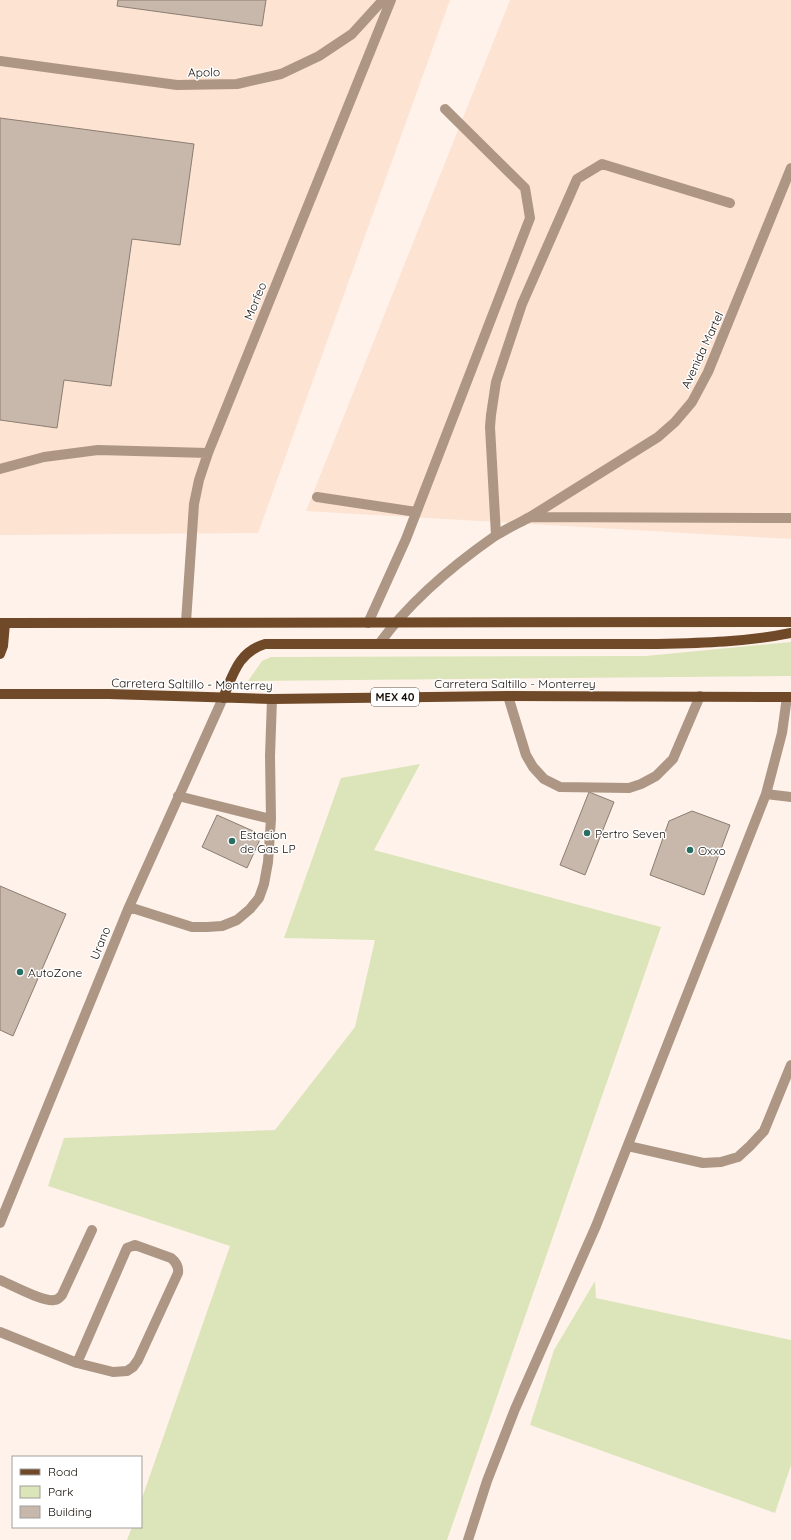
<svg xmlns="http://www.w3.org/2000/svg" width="791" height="1540" font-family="Quicksand,sans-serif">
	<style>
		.built { fill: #fde3d2 }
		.green { fill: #dce5b9 }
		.building { fill: #c8b7ab; stroke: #8d7d71 }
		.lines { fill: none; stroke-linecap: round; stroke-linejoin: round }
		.minor { stroke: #ad9784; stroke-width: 10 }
		.major { stroke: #6f4928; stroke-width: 10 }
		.poi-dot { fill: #286e63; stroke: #fff; stroke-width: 1.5 }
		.labels { text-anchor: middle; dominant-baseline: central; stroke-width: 3; stroke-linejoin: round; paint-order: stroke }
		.shield { fill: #fff; stroke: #5a5653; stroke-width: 1 }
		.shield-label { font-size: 11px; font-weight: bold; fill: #140e09 }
		.street-label { font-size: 12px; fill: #140e09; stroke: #fff }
		.poi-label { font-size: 12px; fill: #140e09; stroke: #fff; text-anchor: start }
	</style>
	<rect width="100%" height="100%" fill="#fef2eb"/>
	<path class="built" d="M 0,0 L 450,0 L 258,533 L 0,535 Z
		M 510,0 L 791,0 L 791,539 L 306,511 Z"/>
	<path class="green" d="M 791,642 L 791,676 L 248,681 L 262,661 L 271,657 L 646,656 Z
		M 420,764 L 374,850 L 661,927 L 447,1540 L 127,1540 L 132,1527 L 141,1527 L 141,1501 L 230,1246 L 48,1186 L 64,1138 L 275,1130 L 355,1027 L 375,940 L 284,938 L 341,778 Z
		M 595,1281 L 596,1298 L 791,1340 L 791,1465 L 775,1513 L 530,1425 L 554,1350 Z"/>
	<path class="building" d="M 118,0 L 266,0 L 262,26 L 117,6 Z
		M 0,118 L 194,144 L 180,245 L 132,239 L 111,386 L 64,380 L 57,428 L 0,420 Z
		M 589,792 L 614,802 L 585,875 L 560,865 Z
		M 692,811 L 730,825 L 704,895 L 650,875 L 669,821 Z
		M 217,815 L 262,835 L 247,868 L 202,847 Z
		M 0,886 L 66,914 L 13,1036 L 0,1030 Z"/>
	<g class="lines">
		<path class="minor" d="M 0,61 L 177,85 L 237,84 L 281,74 L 319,56 L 352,34 L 383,0
			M 0,469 L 44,457 L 98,450 L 208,453
			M 317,497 L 416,512
			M 530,517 L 658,437 L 675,422 L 692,402 L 708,372 L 791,168
			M 496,535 L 490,427 L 491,415 L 496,382 L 522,304 L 577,179 L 602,164 L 730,203
			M 186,622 L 194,504 L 199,480 L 208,453 L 391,0
			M 368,623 L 406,539 L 530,218 L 525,188 L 445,109
			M 379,644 C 410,601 452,566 495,536 C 506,529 519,523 530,517 L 791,518
			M 508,696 L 526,755 L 533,767 L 544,779 L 560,787 L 629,788 L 641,784 L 656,776 L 673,759 L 700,696
			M 766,794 L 791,797
			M 178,796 L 271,819
			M 129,907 L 192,927 L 207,927 L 222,926 L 237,920 L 250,909 L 259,898 L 264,884 L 268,862 L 271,819 L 270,756 L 272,699
			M 628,1146 L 703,1163 L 721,1162 L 738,1157 L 750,1146 L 764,1131 L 791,1065
			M 0,1223 L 129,907 L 223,698
			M 0,1280 C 12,1285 43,1302 54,1300 C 58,1300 60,1297 62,1295 L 92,1230
			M 0,1332 L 77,1363 L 113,1372 L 127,1371 L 133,1367 L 138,1360 L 178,1273 C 179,1266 176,1262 171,1258 L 135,1245 L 127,1248 L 77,1363
			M 468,1540 L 487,1481 L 515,1409 L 596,1226 L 766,794 L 782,733 L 787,697"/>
		<path class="major" d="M 0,623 L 791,622
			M 0,654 L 3,646 L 5,623
			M 0,694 L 109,694 L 272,699 L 508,696 L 791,697
			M 223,698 C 233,675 238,652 265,644 L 657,644 C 702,643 747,642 791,633"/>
	</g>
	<g class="poi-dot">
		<circle cx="587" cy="833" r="4"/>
		<circle cx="232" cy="841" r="4"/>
		<circle cx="690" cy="850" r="4"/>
		<circle cx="20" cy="972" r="4"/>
	</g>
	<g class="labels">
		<rect class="shield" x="371" y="688" width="48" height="18" rx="3"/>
		<g class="shield-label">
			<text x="395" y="697">MEX 40</text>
		</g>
		<g class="street-label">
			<text transform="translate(204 72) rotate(-1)">Apolo</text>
			<text transform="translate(255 301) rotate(-68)">Morfeo</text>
			<text transform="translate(702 350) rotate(-65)">Avenida Martel</text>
			<text x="515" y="683">Carretera Saltillo - Monterrey</text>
			<text transform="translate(192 684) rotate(1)">Carretera Saltillo - Monterrey</text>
			<text transform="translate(100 943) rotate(-68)">Urano</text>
		</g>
		<g class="poi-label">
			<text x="595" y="833">Pertro Seven</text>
			<text x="240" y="834">Estacion<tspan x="240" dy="14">de Gas LP</tspan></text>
			<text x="698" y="850">Oxxo</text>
			<text x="28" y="972">AutoZone</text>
		</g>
	</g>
	<rect x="12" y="1456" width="130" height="72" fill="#ffffff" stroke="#a19f9d"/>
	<rect x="20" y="1469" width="20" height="6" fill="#6f4928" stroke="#a19f9d"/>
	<text x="48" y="1476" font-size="12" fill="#140e09">Road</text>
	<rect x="20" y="1486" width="20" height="12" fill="#dce5b9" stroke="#a19f9d"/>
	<text x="48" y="1496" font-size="12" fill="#140e09">Park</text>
	<rect x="20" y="1506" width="20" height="12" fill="#c8b7ab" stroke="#a19f9d"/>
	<text x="48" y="1516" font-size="12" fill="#140e09">Building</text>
</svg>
